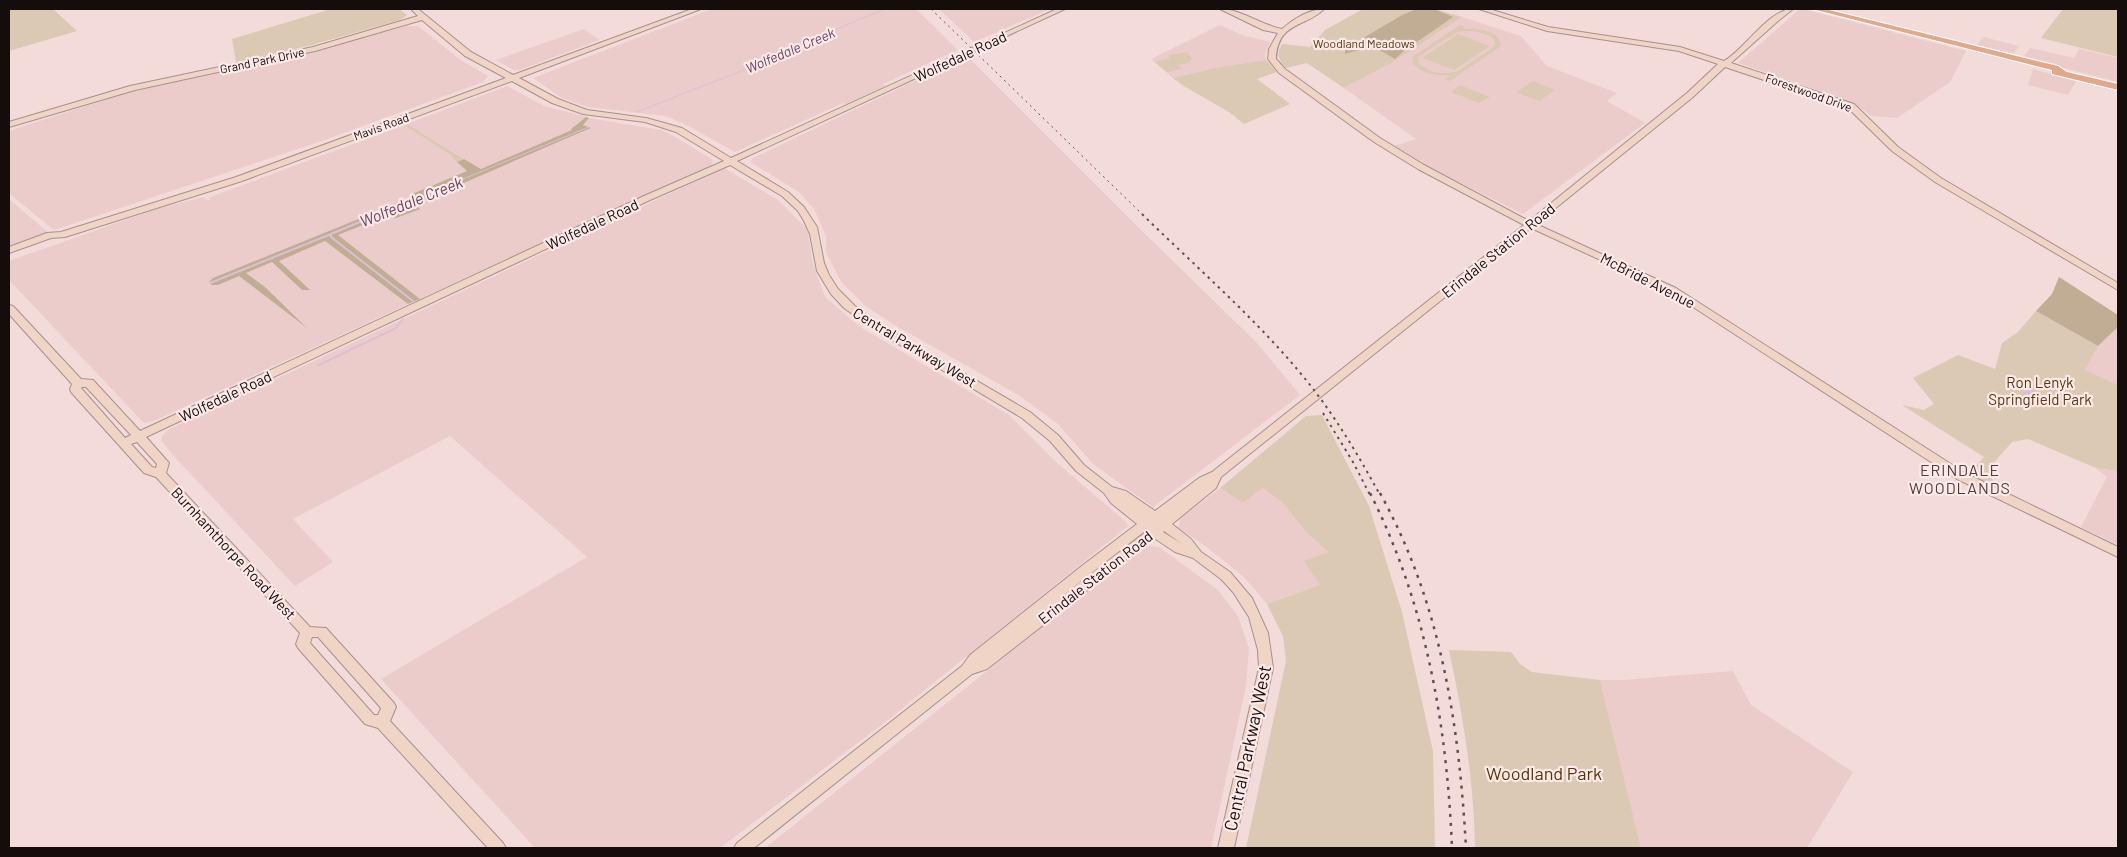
<svg xmlns="http://www.w3.org/2000/svg" width="2127" height="857" font-family="Barlow,sans-serif">
	<style>
		.built { fill: #ebccca }
		.green { fill: #dbc9b4; fill-rule: evenodd }
		.forest { fill: #c1ac94 }
		.water { fill: #dbc0d5 }
		.lines { fill: none; stroke-linecap: round; stroke-linejoin: round }
		.stream-far1 { stroke: #dbc0d5; stroke-width: 1 }
		.stream { stroke: #dbc0d5; stroke-width: 2 }
		.secondary-casing { stroke: #a6918f; stroke-width: 2 }
		.primary-casing { stroke: #fff; stroke-width: 2 }
		.secondary { fill: #f0d4c5; fill-rule: evenodd }
		.primary { fill: #e0a98b; fill-rule: evenodd }
		.rail-far2 { stroke: #5d5150; stroke-width: 1; stroke-dasharray: 2 4; stroke-linecap: butt }
		.rail-far1 { stroke: #5d5150; stroke-width: 2; stroke-dasharray: 2.5 4.5; stroke-linecap: butt }
		.rail { stroke: #5d5150; stroke-width: 2.5; stroke-dasharray: 3 6; stroke-linecap: butt }
		.labels { text-anchor: middle; dominant-baseline: central; stroke-width: 4.5; stroke-linejoin: round; paint-order: stroke }
		.far-park-label { font-size: 12px; fill: #56370b; stroke: #fce9e8 }
		.far-street-label { font-size: 12px; fill: #140d0c; stroke: #fce9e8 }
		.far-water-label { font-size: 14px; font-style: italic; fill: #694262; stroke: #fce9e8 }
		.street-label { font-size: 15px; fill: #140d0c; stroke: #fce9e8 }
		.park-label { font-size: 15px; fill: #56370b; stroke: #fce9e8 }
		.water-label { font-size: 16px; font-style: italic; fill: #694262; stroke: #fce9e8 }
		.neighbourhood-label { font-size: 16px; letter-spacing: 1px; fill: #503d3c; stroke: #fce9e8 }
		.near-street-label { font-size: 18px; fill: #140d0c; stroke: #fce9e8 }
		.near-park-label { font-size: 18px; fill: #56370b; stroke: #fce9e8 }
	</style>
	<rect width="100%" height="100%" fill="#f2dbd9"/>
	<path class="built" d="M 712,9 L 916,9 L 958,50 L 883,84 L 885,86 L 846,104 L 843,103 L 735,152 L 683,123 L 665,116 L 588,107 L 562,98 L 533,78 Z
		M 939,9 L 1050,9 L 974,42 Z
		M 1800,9 L 1803,9 L 1966,51 L 1950,82 L 1897,118 L 1871,116 L 1864,110 L 1838,97 L 1738,63 Z
		M 1462,17 L 1521,36 L 1547,66 L 1617,93 L 1607,101 L 1645,123 L 1523,214 L 1429,167 L 1394,146 L 1416,139 L 1344,88 L 1393,62 Z
		M 1220,25 L 1242,35 L 1270,42 L 1265,54 L 1266,60 L 1219,67 L 1173,78 L 1151,59 Z
		M 407,26 L 418,26 L 462,61 L 488,76 L 483,82 L 319,142 L 54,230 L 9,193 L 9,131 L 138,89 L 299,55 Z
		M 584,29 L 599,40 L 520,70 L 514,70 L 496,60 Z
		M 1983,37 L 2019,46 L 2014,53 L 2010,53 L 1977,45 Z
		M 2030,48 L 2074,58 L 2079,49 L 2118,58 L 2118,82 L 2025,58 L 2024,56 Z
		M 967,56 L 1142,231 L 1256,342 L 1300,395 L 1153,507 L 1093,464 L 1058,424 L 1020,396 L 898,327 L 867,307 L 842,283 L 826,253 L 826,236 L 814,209 L 799,192 L 750,162 L 753,158 Z
		M 2033,69 L 2076,81 L 2068,95 L 2028,85 Z
		M 507,86 L 544,106 L 587,117 L 575,125 L 573,130 L 549,142 L 481,169 L 407,124 Z
		M 589,118 L 661,130 L 674,136 L 713,160 L 712,165 L 420,299 L 338,235 L 388,215 L 419,209 L 414,204 L 590,129 L 582,125 Z
		M 404,125 L 449,154 L 467,171 L 412,194 L 408,199 L 273,255 L 239,276 L 307,328 L 284,307 L 265,287 L 246,273 L 272,262 L 302,290 L 309,290 L 278,261 L 325,241 L 408,304 L 156,420 L 145,423 L 142,421 L 9,280 L 9,261 L 154,210 L 203,197 L 209,201 L 210,197 Z
		M 724,168 L 778,200 L 807,229 L 814,267 L 825,297 L 860,327 L 1009,415 L 1056,462 L 1126,522 L 1128,526 L 889,719 L 720,848 L 535,848 L 381,679 L 587,557 L 450,436 L 293,519 L 333,562 L 295,586 L 173,455 L 161,440 L 162,436 L 168,430 L 180,424 Z
		M 9,199 L 11,201 L 49,233 L 9,247 Z
		M 2118,327 L 2118,385 L 2085,370 L 2098,346 Z
		M 2096,468 L 2118,471 L 2118,545 L 2081,527 L 2107,477 Z
		M 1220,488 L 1243,503 L 1263,488 L 1283,503 L 1304,530 L 1328,552 L 1305,562 L 1321,585 L 1267,604 L 1244,577 L 1208,548 L 1179,528 L 1180,519 Z
		M 1147,546 L 1159,547 L 1218,590 L 1238,616 L 1249,649 L 1246,686 L 1211,848 L 765,848 L 1037,631 Z
		M 1733,671 L 1751,705 L 1853,772 L 1807,848 L 1641,848 L 1600,680 L 1623,680 Z"/>
	<path class="green" d="M 9,9 L 53,9 L 77,31 L 9,51 Z
		M 331,9 L 399,9 L 407,15 L 400,20 L 308,46 L 236,62 L 232,39 Z
		M 1363,9 L 1435,9 L 1462,17 L 1393,62 L 1344,88 L 1307,63 L 1286,68 C 1278,59 1276,55 1282,44 L 1310,47 L 1325,30 Z
		M 2063,9 L 2118,9 L 2118,57 L 2041,38 Z
		M 1460,25 L 1465,27 L 1463,29 C 1476,28 1499,29 1501,46 L 1450,81 L 1445,80 L 1450,75 C 1436,76 1420,74 1412,62 L 1412,57 ZM 1463,31 C 1475,31 1485,32 1494,39 L 1495,46 L 1458,71 C 1445,75 1427,74 1418,62 L 1419,56 L 1457,32 Z
		M 1458,34 L 1490,46 L 1454,70 L 1422,58 Z
		M 1187,52 L 1192,59 L 1188,63 L 1178,65 L 1182,69 L 1167,72 L 1155,62 L 1170,58 L 1168,55 Z
		M 1266,60 L 1277,72 L 1257,79 L 1290,104 L 1244,124 L 1229,112 L 1182,85 L 1173,78 L 1219,67 Z
		M 1533,81 L 1555,90 L 1539,101 L 1516,92 Z
		M 1460,85 L 1490,97 L 1479,103 L 1451,92 Z
		M 407,124 L 464,159 L 457,162 L 449,154 L 404,125 Z
		M 2036,311 L 2098,346 L 2085,370 L 2118,385 L 2118,471 L 2096,468 L 2028,439 L 2012,442 L 1992,465 L 1992,479 L 2000,489 L 1968,474 L 1984,457 L 1902,405 L 1924,410 L 1934,404 L 1913,378 L 1958,355 L 1995,369 L 2002,343 L 2018,332 Z
		M 1322,415 L 1369,506 L 1402,612 L 1433,751 L 1435,848 L 1246,848 L 1286,661 L 1283,636 L 1267,604 L 1320,585 L 1304,561 L 1328,552 L 1304,530 L 1283,503 L 1263,488 L 1243,503 L 1220,488 L 1306,416 Z
		M 1449,650 L 1511,652 L 1520,664 L 1532,672 L 1600,680 L 1641,848 L 1475,848 C 1474,782 1463,715 1449,650 Z"/>
	<path class="forest" d="M 1417,9 L 1434,9 L 1453,17 L 1405,50 L 1395,59 L 1373,46 L 1345,54 L 1345,49 L 1402,15 Z
		M 586,117 L 589,118 L 583,125 L 591,128 L 415,204 L 420,209 L 396,218 L 388,215 L 338,235 L 420,299 L 408,304 L 325,241 L 279,261 L 310,290 L 302,290 L 272,262 L 246,273 L 265,287 L 307,328 L 239,276 L 218,285 L 212,285 L 209,282 L 213,278 L 408,199 L 412,194 L 467,171 L 457,162 L 464,159 L 481,169 L 572,130 L 571,129 Z
		M 2059,277 L 2118,315 L 2118,327 L 2098,346 L 2036,311 L 2052,294 Z"/>
	<path class="water" d="M 2026,388 L 2052,399 L 2048,405 L 2022,394 Z"/>
	<g class="lines">
		<path class="stream-far1" d="M 637,112 L 774,58 L 807,41 L 885,9
			M 376,215 L 589,127"/>
		<path class="stream" d="M 379,214 L 331,234 L 331,237 L 413,301
			M 210,283 L 331,234
			M 319,365 L 396,328 L 403,319"/>
		<defs>
			<path id="secondary" d="M 411,9 L 418,9 L 471,52 L 513,75 L 692,9 L 701,9 L 519,78 L 558,99 L 587,110 L 646,118 L 682,128 L 731,158 L 1057,9 L 1065,9 L 737,161 L 788,192 L 804,207 L 817,227 L 824,263 L 829,275 L 838,289 L 859,310 L 883,326 L 1030,412 L 1058,435 L 1084,465 L 1112,487 L 1126,491 L 1155,511 L 1199,478 L 1212,472 L 1524,225 L 1418,169 L 1374,142 L 1279,73 L 1268,59 L 1269,49 L 1278,33 L 1263,30 L 1220,9 C 1241,9 1261,25 1282,29 C 1293,19 1310,9 1324,9 C 1305,28 1278,21 1276,59 L 1285,69 L 1380,138 L 1424,165 L 1529,221 L 1687,93 L 1718,64 L 1679,51 L 1547,31 L 1479,9 L 1489,9 L 1548,27 L 1680,47 L 1724,61 C 1745,49 1769,9 1793,9 L 1778,21 L 1731,63 L 1854,104 L 1898,147 L 1941,178 L 2118,283 L 2118,290 L 1935,182 L 1892,151 L 1848,108 L 1725,67 L 1693,97 L 1536,224 L 1676,288 L 1965,473 L 2118,547 L 2118,557 L 1957,479 L 1670,292 L 1531,228 L 1221,477 L 1216,488 L 1172,524 L 1191,539 L 1201,552 L 1230,572 L 1252,598 L 1268,633 L 1273,668 L 1234,848 L 1218,848 L 1259,668 L 1258,650 L 1249,617 L 1233,592 L 1221,579 L 1193,558 L 1175,552 L 1154,538 L 987,669 L 972,674 L 754,848 L 734,848 L 737,843 L 962,666 L 970,655 L 1083,565 L 1137,524 L 1111,503 L 1104,493 L 1076,471 L 1050,441 L 1022,418 L 875,330 L 844,308 L 831,294 L 817,271 L 810,234 L 804,221 L 798,211 L 782,196 L 730,165 L 650,200 L 146,437 L 169,463 L 166,473 L 310,627 L 326,628 L 394,703 L 396,707 L 390,721 L 503,843 L 506,848 L 488,848 L 378,728 L 365,724 L 298,648 L 296,644 L 300,633 L 156,477 L 144,473 L 71,392 L 70,389 L 72,384 L 9,314 L 9,305 L 13,306 L 81,379 L 93,380 L 140,431 L 644,196 L 724,161 L 676,132 L 645,122 L 583,114 L 552,103 L 512,81 L 242,181 L 65,237 L 51,238 L 9,253 L 9,247 L 47,233 L 61,232 L 236,177 L 506,78 L 465,56 L 422,20 L 315,51 L 135,90 L 9,127 L 9,122 L 130,86 L 313,47 L 418,16 ZM 82,387 L 86,387 L 131,435 L 125,438 L 81,388 ZM 137,442 L 157,464 L 156,468 L 152,467 L 131,444 ZM 1145,531 L 1146,532 L 1058,599 ZM 1164,531 L 1182,544 L 1163,532 ZM 312,637 L 318,637 L 381,708 L 378,715 L 374,715 L 310,643 Z"/>
			<path id="primary" d="M 1812,9 L 1825,9 L 2058,66 L 2067,72 L 2118,84 L 2118,90 L 2052,74 L 2052,70 Z"/>
		</defs>
		<use href="#secondary" class="secondary-casing"/>
		<use href="#primary" class="primary-casing"/>
		<use href="#secondary" class="secondary"/>
		<use href="#primary" class="primary"/>
		<path class="rail-far2" d="M 931,9 L 1143,215"/>
		<path class="rail-far1" d="M 1142,214 C 1201,272 1267,328 1317,394 C 1341,426 1361,460 1380,495
			M 1323,413 L 1353,462 L 1370,495"/>
		<path class="rail" d="M 1370,493 C 1426,604 1447,725 1452,848
			M 1380,493 C 1441,604 1459,723 1466,848"/>
	</g>
	<g class="labels">
		<g class="far-park-label">
			<text x="1364" y="43">Woodland Meadows</text>
		</g>
		<g class="far-street-label">
			<text transform="translate(262 60) rotate(-12)">Grand Park Drive</text>
			<text transform="translate(1809 92) rotate(20)">Forestwood Drive</text>
			<text transform="translate(381 126) rotate(-20)">Mavis Road</text>
		</g>
		<g class="far-water-label">
			<text transform="translate(790 50) rotate(-23)">Wolfedale Creek</text>
		</g>
		<g class="street-label">
			<text transform="translate(960 56) rotate(-25)">Wolfedale Road</text>
			<text transform="translate(592 224) rotate(-25)">Wolfedale Road</text>
			<text transform="translate(1498 250) rotate(-39)">Erindale Station Road</text>
			<text transform="translate(1648 280) rotate(27)">McBride Avenue</text>
			<text transform="translate(915 347) rotate(31)">Central Parkway West</text>
			<text transform="translate(225 396) rotate(-25)">Wolfedale Road</text>
			<text transform="translate(234 553) rotate(47)">Burnhamthorpe Road West</text>
			<text transform="translate(1095 577) rotate(-38)">Erindale Station Road</text>
		</g>
		<g class="park-label">
			<text x="2040" y="382">Ron Lenyk<tspan x="2040" dy="17">Springfield Park</tspan></text>
		</g>
		<g class="water-label">
			<text transform="translate(411 201) rotate(-22)">Wolfedale Creek</text>
		</g>
		<g class="neighbourhood-label">
			<text x="1960" y="469">ERINDALE<tspan x="1960" dy="18">WOODLANDS</tspan></text>
		</g>
		<g class="near-street-label">
			<text transform="translate(1247 748) rotate(-78)">Central Parkway West</text>
		</g>
		<g class="near-park-label">
			<text x="1544" y="773">Woodland Park</text>
		</g>
	</g>
	<rect width="2127" height="857" fill="none" stroke="#140d0c" stroke-width="20"/>
</svg>
